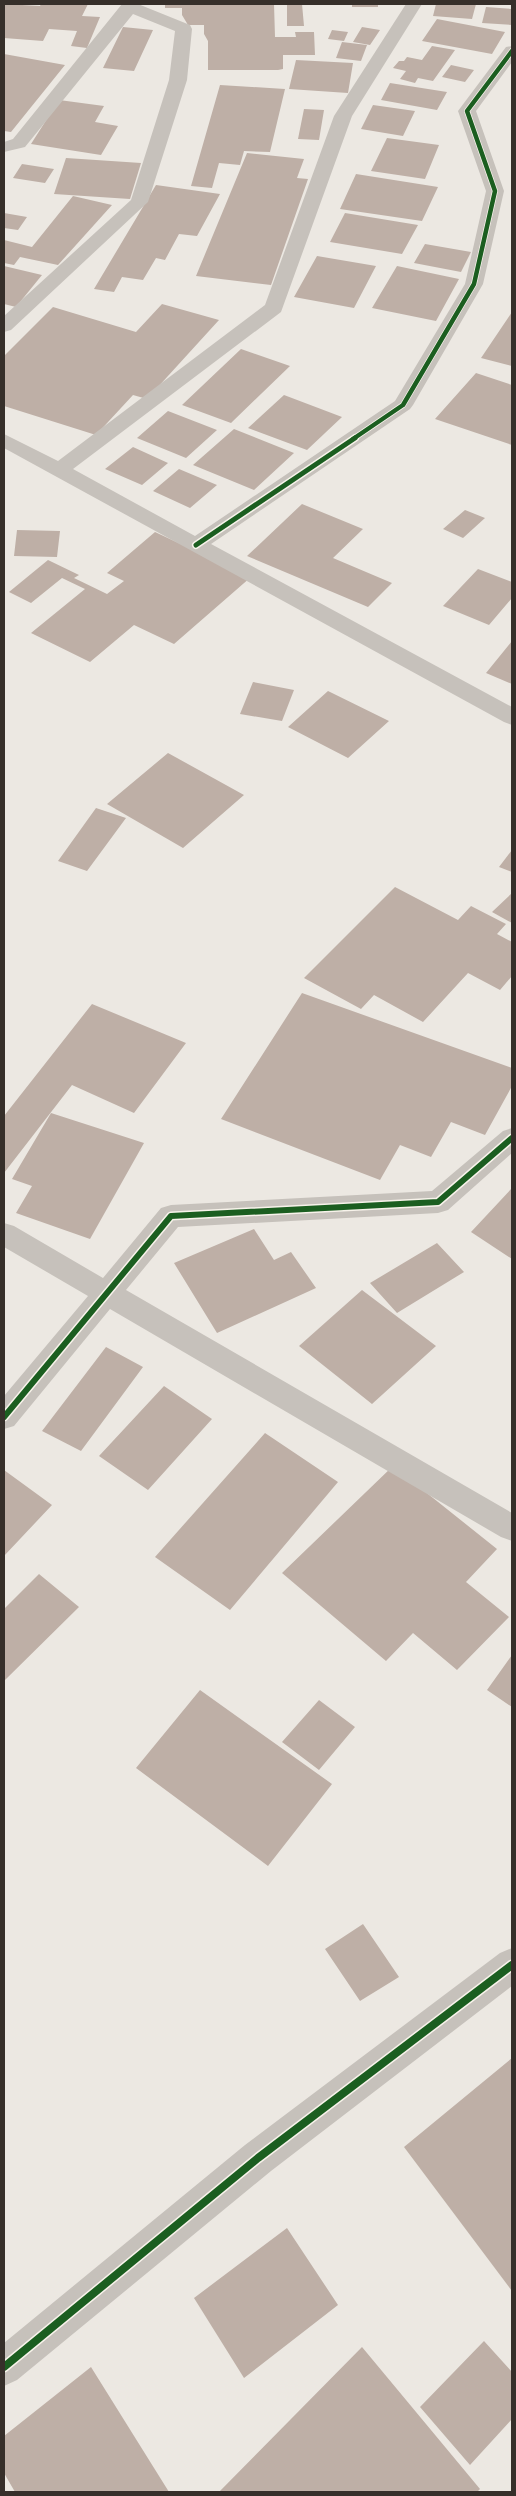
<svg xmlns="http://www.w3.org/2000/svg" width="516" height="2496" font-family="Overpass,sans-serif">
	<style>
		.building { fill: #beafa6 }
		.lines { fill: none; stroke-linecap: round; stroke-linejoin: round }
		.street { fill: #c6c1bb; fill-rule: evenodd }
		.cycleway-far3-casing { stroke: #f8f3eb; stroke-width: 6 }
		.cycleway-far2-casing { stroke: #f8f3eb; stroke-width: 8 }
		.cycleway-far1-casing { stroke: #f8f3eb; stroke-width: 9 }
		.cycleway-casing { stroke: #f8f3eb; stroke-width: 11 }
		.cycleway-far3 { stroke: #1b5e20; stroke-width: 4.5 }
		.cycleway-far2 { stroke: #1b5e20; stroke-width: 5 }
		.cycleway-far1 { stroke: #1b5e20; stroke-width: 6 }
		.cycleway { stroke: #1b5e20; stroke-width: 8 }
	</style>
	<rect width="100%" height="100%" fill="#ece8e2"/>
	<path class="building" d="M 4,4 L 40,6 L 41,4 L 88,4 L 82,16 L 100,17 L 87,48 L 71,46 L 77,31 L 49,29 L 43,41 L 4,38 Z
		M 165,4 L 274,4 L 275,37 L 296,37 L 295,32 L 314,32 L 315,55 L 283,55 L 283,69 L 278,70 L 208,70 L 208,41 L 204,34 L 204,25 L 188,25 L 182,15 L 182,8 L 165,8 Z
		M 287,4 L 302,4 L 304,26 L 287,26 Z
		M 352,4 L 378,4 L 378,7 L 352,7 Z
		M 436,4 L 476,4 L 472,19 L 433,16 Z
		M 486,7 L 512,9 L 512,25 L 482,23 Z
		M 437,19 L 505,32 L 492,54 L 422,41 Z
		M 123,27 L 153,30 L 134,71 L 103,68 Z
		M 362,27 L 380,30 L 370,45 L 353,42 Z
		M 332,30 L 348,32 L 344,41 L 328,39 Z
		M 342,42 L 367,45 L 361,61 L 336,58 Z
		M 432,46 L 455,50 L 433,81 L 418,78 L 415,83 L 400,79 L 406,71 L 393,68 L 399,61 L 404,61 L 407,57 L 422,60 Z
		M 4,54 L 65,65 L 11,132 L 4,131 Z
		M 296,60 L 353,63 L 348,93 L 289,89 Z
		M 451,65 L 474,70 L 465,82 L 442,77 Z
		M 390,83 L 447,92 L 437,110 L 381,100 Z
		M 220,85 L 285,89 L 270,152 L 244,151 L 240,165 L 219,163 L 212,188 L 191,186 Z
		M 59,100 L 104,106 L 95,122 L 118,126 L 101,155 L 31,144 Z
		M 373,105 L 415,111 L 403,136 L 361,129 Z
		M 304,109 L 324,110 L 319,140 L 298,139 Z
		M 387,138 L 439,145 L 425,179 L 371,171 Z
		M 247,153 L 304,159 L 297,178 L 308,179 L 271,285 L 196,276 Z
		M 66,158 L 141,163 L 130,199 L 54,194 Z
		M 22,164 L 54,169 L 45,183 L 13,178 Z
		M 356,174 L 438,187 L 422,221 L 340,209 Z
		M 156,185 L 220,194 L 197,236 L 179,234 L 165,260 L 156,258 L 143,280 L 122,277 L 114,292 L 94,289 Z
		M 73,196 L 112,205 L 58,265 L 20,257 L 14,265 L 4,263 L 4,240 L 32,247 Z
		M 4,213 L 27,217 L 18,230 L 4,228 Z
		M 345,213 L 418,225 L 402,254 L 330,242 Z
		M 425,244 L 471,252 L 461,272 L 414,263 Z
		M 317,256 L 376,266 L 354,308 L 294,297 Z
		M 4,266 L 42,275 L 16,307 L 4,304 Z
		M 397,266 L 459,279 L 436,321 L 372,308 Z
		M 162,304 L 219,320 L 147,399 L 133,395 L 96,435 L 4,406 L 4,356 L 53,307 L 136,332 Z
		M 512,312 L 512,366 L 481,358 Z
		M 241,349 L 290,366 L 231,423 L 182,405 Z
		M 476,373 L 512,385 L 512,445 L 435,419 Z
		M 284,395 L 342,417 L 307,450 L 248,428 Z
		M 168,411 L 217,430 L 186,458 L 137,438 Z
		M 234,429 L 294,453 L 254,490 L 193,465 Z
		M 133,447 L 168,463 L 142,485 L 105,469 Z
		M 179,469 L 217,485 L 190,508 L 153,491 Z
		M 302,504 L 363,529 L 333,558 L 392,583 L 368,607 L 247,556 Z
		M 465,510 L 485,518 L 463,538 L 443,529 Z
		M 17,530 L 60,531 L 57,557 L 14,556 Z
		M 155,532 L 251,577 L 174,644 L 134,625 L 90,662 L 31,633 L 85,589 L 62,578 L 31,603 L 9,592 L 48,560 L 79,575 L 74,578 L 107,594 L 124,581 L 107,573 Z
		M 478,569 L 512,582 L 512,598 L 489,625 L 443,606 Z
		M 512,641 L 512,684 L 486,673 Z
		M 253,682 L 294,690 L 282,721 L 240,714 Z
		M 328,691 L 389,721 L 348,758 L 288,727 Z
		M 168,753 L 244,795 L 183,848 L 107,804 Z
		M 96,808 L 126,818 L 87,871 L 58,861 Z
		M 512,850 L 512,872 L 499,867 Z
		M 395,887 L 458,920 L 471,906 L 506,924 L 497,934 L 512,942 L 512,976 L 500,990 L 468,973 L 423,1022 L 374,995 L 361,1009 L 304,978 Z
		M 512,893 L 512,923 L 492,912 Z
		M 302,993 L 512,1068 L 512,1086 L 485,1135 L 451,1122 L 431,1157 L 400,1145 L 380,1180 L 221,1119 Z
		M 92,1004 L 186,1043 L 134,1113 L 72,1085 L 4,1173 L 4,1116 Z
		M 51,1113 L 144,1143 L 90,1239 L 16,1213 L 32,1186 L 12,1179 Z
		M 512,1188 L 512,1259 L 471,1232 Z
		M 254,1229 L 274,1260 L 291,1252 L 316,1288 L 217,1333 L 174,1263 Z
		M 437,1243 L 464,1272 L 397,1313 L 370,1283 Z
		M 362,1290 L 436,1346 L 372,1404 L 299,1346 Z
		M 106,1347 L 143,1367 L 81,1451 L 42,1431 Z
		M 164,1386 L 212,1419 L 148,1490 L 99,1456 Z
		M 265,1433 L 338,1482 L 230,1610 L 155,1557 Z
		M 393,1466 L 497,1549 L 466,1582 L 509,1617 L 457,1670 L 413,1633 L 386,1661 L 282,1573 Z
		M 4,1470 L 52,1505 L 4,1556 Z
		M 39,1574 L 79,1607 L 4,1681 L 4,1609 Z
		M 512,1655 L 512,1707 L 487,1690 Z
		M 200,1690 L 332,1784 L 268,1866 L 136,1768 Z
		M 319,1700 L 355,1727 L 319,1770 L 282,1742 Z
		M 363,1924 L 399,1977 L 360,2001 L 325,1949 Z
		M 512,2058 L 512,2291 L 404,2147 Z
		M 287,2228 L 338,2305 L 244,2378 L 194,2298 Z
		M 484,2341 L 512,2372 L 512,2419 L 470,2465 L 420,2407 Z
		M 362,2347 L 480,2489 L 477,2492 L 219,2492 Z
		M 91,2367 L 169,2492 L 15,2492 L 4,2473 L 4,2436 Z"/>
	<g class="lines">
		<path class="street" d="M 122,4 L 138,4 L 190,25 L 192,29 L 187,80 L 148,202 L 11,330 L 4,332 L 4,316 L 131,200 L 169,80 L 175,31 L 133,14 L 25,147 L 4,152 L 4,142 L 13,139 Z
			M 406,4 L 422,4 L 352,116 L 281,312 L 73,469 L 195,536 L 395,401 L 465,284 L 486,191 L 458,111 L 506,47 L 512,46 L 512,62 L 476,111 L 504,191 L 483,284 L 413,405 L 410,409 L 211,544 L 512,707 L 512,725 L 504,722 L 4,448 L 4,434 L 58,461 L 265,305 L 334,116 Z
			M 512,1128 L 512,1153 L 448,1210 L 438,1213 L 178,1227 L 126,1290 L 512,1513 L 512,1541 L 501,1537 L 110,1309 L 14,1426 L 4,1429 L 4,1396 L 88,1296 L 4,1247 L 4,1223 L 14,1226 L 103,1278 L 161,1208 L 171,1205 L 432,1191 L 503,1131 Z
			M 512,1948 L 512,1986 L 271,2171 L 17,2380 L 4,2386 L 4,2343 L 245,2145 L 500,1953 Z"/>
		<defs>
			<path id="cycleway-far3" d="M 353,439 L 403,405 L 474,284 L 495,191 L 467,111 L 512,51"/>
			<path id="cycleway-far2" d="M 196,545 L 355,438"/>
			<path id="cycleway-far1" d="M 4,1417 L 171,1216 L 438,1202 L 512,1138"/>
			<path id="cycleway" d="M 4,2367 L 258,2158 L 512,1965"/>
		</defs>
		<use href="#cycleway-far3" class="cycleway-far3-casing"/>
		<use href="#cycleway-far2" class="cycleway-far2-casing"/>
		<use href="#cycleway-far1" class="cycleway-far1-casing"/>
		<use href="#cycleway" class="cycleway-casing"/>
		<use href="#cycleway-far3" class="cycleway-far3"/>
		<use href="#cycleway-far2" class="cycleway-far2"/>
		<use href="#cycleway-far1" class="cycleway-far1"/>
		<use href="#cycleway" class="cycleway"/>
	</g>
	<rect width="516" height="2496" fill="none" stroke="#362f2a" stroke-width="10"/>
</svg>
